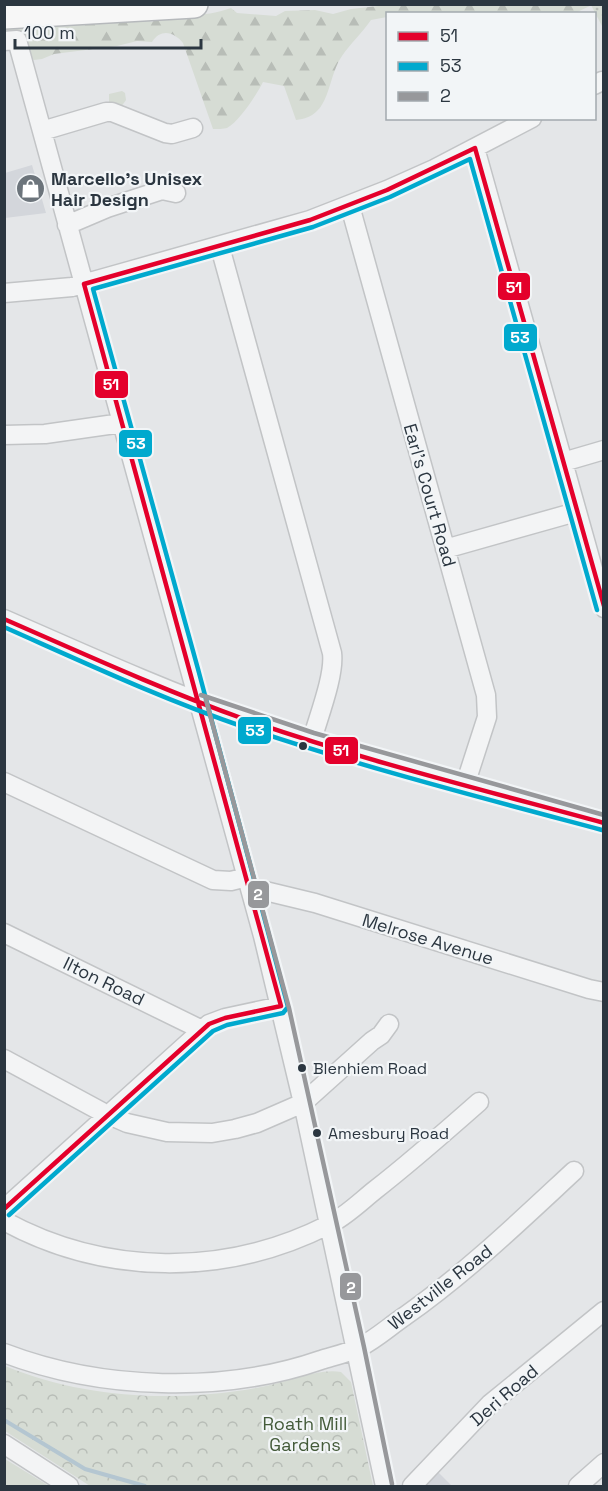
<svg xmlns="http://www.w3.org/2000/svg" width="608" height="1491" font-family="'Space Grotesk',sans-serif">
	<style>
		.built { fill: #d3d6db }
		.grass { fill: #d6dcd4 }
		.forest { fill: url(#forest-firs) }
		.park { fill: url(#park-crowns) }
		.garden { fill: url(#garden-dots) }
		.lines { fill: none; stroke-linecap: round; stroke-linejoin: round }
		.stream { stroke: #b4c6d1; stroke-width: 4 }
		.minor-casing { stroke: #c2c4c6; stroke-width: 21 }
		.highway-casing { stroke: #b6b9bc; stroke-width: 30 }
		.minor { stroke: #f3f4f5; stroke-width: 18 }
		.highway { stroke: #f7f7f7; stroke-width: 27 }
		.bus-1-casing { stroke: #f2f5f7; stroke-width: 9 }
		.bus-2-casing { stroke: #f2f5f7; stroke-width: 9 }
		.bus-3-casing { stroke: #f2f5f7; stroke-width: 9 }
		.bus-1 { stroke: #e4002b; stroke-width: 4.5 }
		.bus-2 { stroke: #00a9ce; stroke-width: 4.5 }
		.bus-3 { stroke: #97989b; stroke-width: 4.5 }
		.bus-dot { fill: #2b3640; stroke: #f2f5f7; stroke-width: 2 }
		.labels { text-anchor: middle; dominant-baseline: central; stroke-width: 4.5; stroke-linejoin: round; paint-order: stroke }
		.bus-label { font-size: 16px; fill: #2b3640; stroke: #f2f5f7; text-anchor: start }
		.poi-label { font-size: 18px; font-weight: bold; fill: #2b3640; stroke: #f2f5f7; text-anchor: start }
		.street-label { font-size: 18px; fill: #2b3640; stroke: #f2f5f7 }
		.park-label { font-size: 18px; fill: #445b3a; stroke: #f2f5f7 }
		.line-badge { stroke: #f2f5f7; stroke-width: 2 }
		.badge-label { font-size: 16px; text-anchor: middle; font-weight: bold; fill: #fff }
	</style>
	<defs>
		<pattern id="forest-firs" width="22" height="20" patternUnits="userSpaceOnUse" patternTransform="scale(1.5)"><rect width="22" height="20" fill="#d6dcd4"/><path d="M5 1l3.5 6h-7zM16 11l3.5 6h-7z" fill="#b8bdb7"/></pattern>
		<pattern id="park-crowns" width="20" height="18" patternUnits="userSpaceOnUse" patternTransform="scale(1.5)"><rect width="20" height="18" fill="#d6dcd4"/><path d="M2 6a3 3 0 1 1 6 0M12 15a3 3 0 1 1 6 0" fill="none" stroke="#b8bdb7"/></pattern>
		<pattern id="garden-dots" width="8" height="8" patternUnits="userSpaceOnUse" patternTransform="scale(1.5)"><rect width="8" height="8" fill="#d6dcd4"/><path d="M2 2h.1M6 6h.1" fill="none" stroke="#b8bdb7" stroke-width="1.8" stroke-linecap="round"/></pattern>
	</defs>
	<rect width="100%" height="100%" fill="#e4e6e8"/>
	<path class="built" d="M 32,165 L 46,213 L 5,218 L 5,173 Z
		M 435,1469 L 452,1486 L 419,1486 Z"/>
	<path class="grass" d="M 122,91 L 125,93 L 126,100 L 121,107 L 109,104 L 109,94 Z
		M 4,1459 L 5,1459 L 49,1486 L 5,1486 Z"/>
	<path class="forest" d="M 396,4 L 592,5 L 573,14 L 388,14 L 387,17 L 371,20 C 362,33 350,44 342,56 C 326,79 332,117 296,120 L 284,86 L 263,82 C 257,94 239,122 227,128 C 224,129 217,129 213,129 L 183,43 C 174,32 161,28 152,42 L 137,41 L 117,46 L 54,54 L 42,59 L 34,60 L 27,56 L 23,48 L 5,49 L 5,25 L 146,17 L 151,22 C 177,12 202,19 231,8 L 237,13 L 276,16 L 285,11 L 315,10 L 333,14 L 351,9 Z"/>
	<path class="park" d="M 5,1366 C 86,1399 175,1403 261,1387 C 285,1383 318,1368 341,1372 L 351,1382 L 373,1486 L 90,1486 L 5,1431 Z"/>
	<path class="garden" d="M 591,5 L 603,5 L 603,28 Z"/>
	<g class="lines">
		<path class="stream" d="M 4,1420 L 85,1469 L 145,1486"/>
		<defs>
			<path id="minor" d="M 4,41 L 17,40 L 263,936 L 303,1103 L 385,1486
				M 594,85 L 602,81
				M 42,131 L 106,112 L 112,112 L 165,133 L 172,134 L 193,128
				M 475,148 L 604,608
				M 350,206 L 486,695 L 487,717 L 465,785
				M 67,225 L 107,208 L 162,190 L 176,193
				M 220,247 L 332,653 C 335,675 318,718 312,740
				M 4,293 L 72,287 L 310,220 L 387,190 L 434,169 L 532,118
				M 4,435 L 45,434 L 122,423
				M 563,462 L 604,450
				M 445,549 L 576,512
				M 4,619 C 84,654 163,690 245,719 C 362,759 484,790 604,823
				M 4,782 L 213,880 L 231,881 L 247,877
				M 251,892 L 261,890 L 315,903 L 589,989 L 604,992
				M 4,933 L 202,1030
				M 4,1059 L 102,1112 L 127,1123 L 167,1132 L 212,1133 L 235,1129 L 257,1123 L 303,1103 L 372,1041 L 381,1035 L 389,1024
				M 4,1209 L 209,1024 L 225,1018 L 281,1006
				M 4,1221 C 105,1276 225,1277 328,1225 C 345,1217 360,1202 375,1190 C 411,1162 445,1132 479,1102
				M 4,1353 C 101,1390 223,1394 321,1360 C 334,1356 348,1353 360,1347 C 376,1339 390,1326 405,1316 C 466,1273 519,1222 574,1171
				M 4,1444 L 69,1486
				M 412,1486 L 490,1404 L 604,1311
				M 578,1486 L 604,1463"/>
			<path id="highway" d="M 4,15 L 194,4"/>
		</defs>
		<use href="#minor" class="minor-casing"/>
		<use href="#highway" class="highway-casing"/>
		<use href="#minor" class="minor"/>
		<use href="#highway" class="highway"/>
		<defs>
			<path id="bus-1" d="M 4,619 C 84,654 163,690 244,719 C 362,760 483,790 604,823
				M 4,1209 L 209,1024 L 225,1018 L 281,1006 L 84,284 L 310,220 L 387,190 L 475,148 L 604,606"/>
			<path id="bus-2" d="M 4,627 C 83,662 162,699 244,727 C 362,767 482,798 602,830
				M 9,1215 L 213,1031 L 227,1025 L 283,1013 L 288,1007 L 198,669 L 93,289 L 313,227 L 390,197 L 470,159 L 597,610"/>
			<path id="bus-3" d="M 201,695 L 314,733 L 604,815
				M 206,700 L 289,1008 L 364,1347 L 392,1484"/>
		</defs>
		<use href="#bus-1" class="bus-1-casing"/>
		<use href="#bus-2" class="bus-2-casing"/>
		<use href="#bus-3" class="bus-3-casing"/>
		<use href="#bus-1" class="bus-1"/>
		<use href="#bus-2" class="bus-2"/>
		<use href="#bus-3" class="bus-3"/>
	</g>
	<defs>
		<symbol id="shop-disc" viewBox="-11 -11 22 22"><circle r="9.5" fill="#6c747b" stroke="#f2f5f7"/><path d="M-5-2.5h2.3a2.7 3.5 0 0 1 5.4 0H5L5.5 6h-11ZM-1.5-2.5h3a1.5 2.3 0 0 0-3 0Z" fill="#fff"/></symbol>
	</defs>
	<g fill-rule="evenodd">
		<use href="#shop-disc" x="14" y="172" width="33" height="33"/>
	</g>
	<g class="bus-dot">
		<circle cx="303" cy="746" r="5"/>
		<circle cx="302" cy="1068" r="5"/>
		<circle cx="317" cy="1133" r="5"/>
	</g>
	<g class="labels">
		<g class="bus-label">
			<text x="313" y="1068">Blenhiem Road</text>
			<text x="328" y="1133">Amesbury Road</text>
		</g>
		<g class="poi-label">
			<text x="51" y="178">Marcello's Unisex<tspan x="51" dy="21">Hair Design</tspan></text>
		</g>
		<g class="street-label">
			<text transform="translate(430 495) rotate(74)">Earl's Court Road</text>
			<text transform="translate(428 939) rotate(17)">Melrose Avenue</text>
			<text transform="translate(104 981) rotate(26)">Ilton Road</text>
			<text transform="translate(440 1287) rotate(-38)">Westville Road</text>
			<text transform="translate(504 1395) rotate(-41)">Deri Road</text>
		</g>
		<g class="park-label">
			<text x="305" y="1423">Roath Mill<tspan x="305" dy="21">Gardens</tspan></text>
		</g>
	</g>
	<g class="line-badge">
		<rect x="497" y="272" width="34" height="29" rx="6" fill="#e4002b"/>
		<rect x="503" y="323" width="35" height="29" rx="6" fill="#00a9ce"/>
		<rect x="94" y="370" width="35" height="29" rx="6" fill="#e4002b"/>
		<rect x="118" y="429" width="35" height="29" rx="6" fill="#00a9ce"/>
		<rect x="237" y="716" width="35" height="29" rx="6" fill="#00a9ce"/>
		<rect x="324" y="736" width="35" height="29" rx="6" fill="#e4002b"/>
		<rect x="247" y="880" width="23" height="29" rx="6" fill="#97989b"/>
		<rect x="339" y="1272" width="23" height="29" rx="6" fill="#97989b"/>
	</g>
	<g class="badge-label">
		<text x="514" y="293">51</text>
		<text x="520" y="343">53</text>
		<text x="111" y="390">51</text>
		<text x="136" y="449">53</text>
		<text x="255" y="736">53</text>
		<text x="341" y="756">51</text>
		<text x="258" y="900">2</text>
		<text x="351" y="1293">2</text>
	</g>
	<rect width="608" height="1491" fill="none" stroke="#2b3640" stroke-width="12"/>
	<rect x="386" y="12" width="210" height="108" fill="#f2f5f7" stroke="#a2a9ae" stroke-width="1.5"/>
	<rect x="398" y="32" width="30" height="9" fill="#e4002b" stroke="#a2a9ae" stroke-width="1.5"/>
	<text x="440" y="42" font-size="18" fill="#2b3640">51</text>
	<rect x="398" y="62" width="30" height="9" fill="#00a9ce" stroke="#a2a9ae" stroke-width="1.5"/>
	<text x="440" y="72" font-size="18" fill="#2b3640">53</text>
	<rect x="398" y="92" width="30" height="9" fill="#97989b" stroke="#a2a9ae" stroke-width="1.5"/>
	<text x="440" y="102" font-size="18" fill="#2b3640">2</text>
	<path d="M15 39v9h186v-9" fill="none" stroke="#2b3640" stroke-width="3"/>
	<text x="24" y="39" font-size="18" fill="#2b3640" stroke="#f2f5f7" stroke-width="4.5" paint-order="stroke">100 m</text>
</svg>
